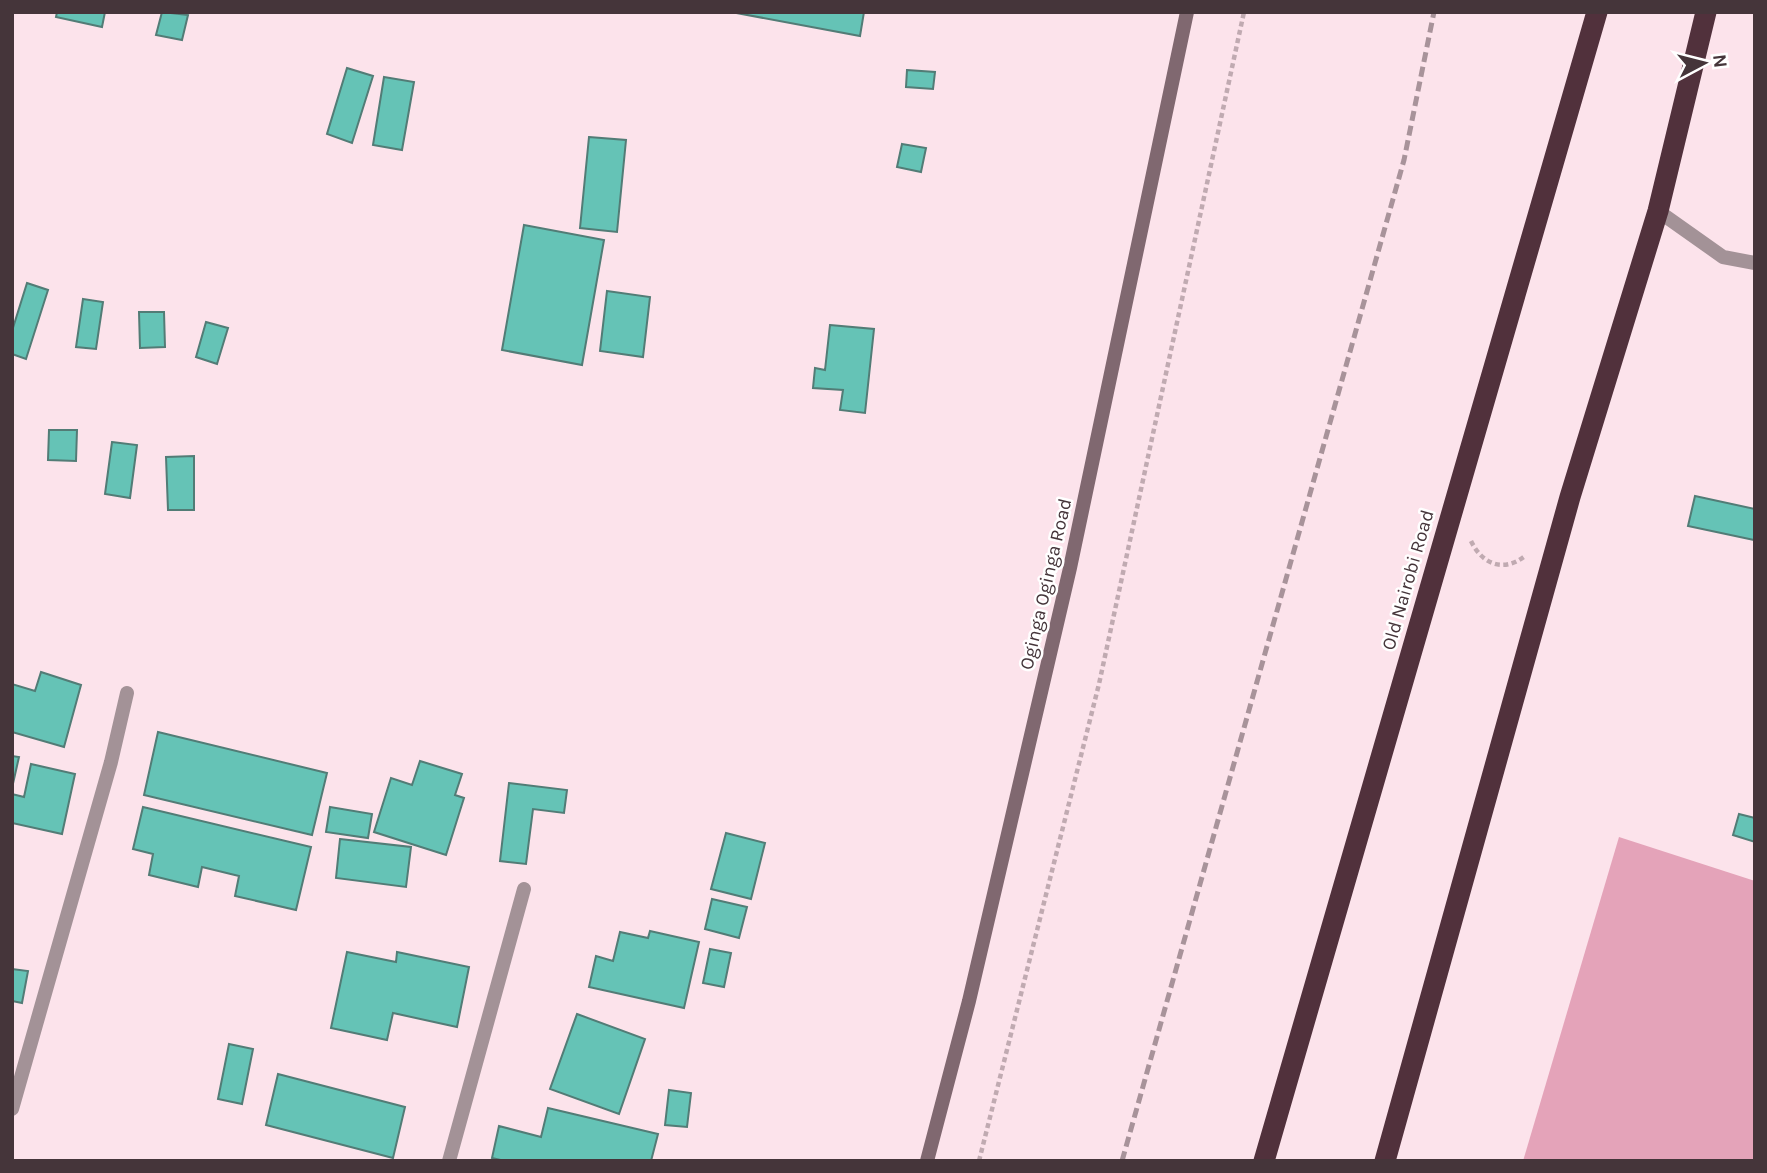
<svg xmlns="http://www.w3.org/2000/svg" width="1767" height="1173" font-family="Karla,sans-serif">
	<style>
		.green { fill: #e4a3b9 }
		.building { fill: #65c3b6; stroke: #527c76; stroke-width: 2 }
		.lines { fill: none; stroke-linecap: round; stroke-linejoin: round }
		.path { stroke: #c0aab1; stroke-width: 4.5; stroke-dasharray: 5 3.5; stroke-linecap: butt }
		.street { stroke: #a39297; stroke-width: 14 }
		.secondary { stroke: #806870; stroke-width: 14 }
		.highway { stroke: #51313c; stroke-width: 21 }
		.rail { stroke: #a8939a; stroke-width: 5; stroke-dasharray: 10 5; stroke-linecap: butt }
		.labels { text-anchor: middle; dominant-baseline: central; stroke-width: 5; stroke-linejoin: round; paint-order: stroke }
		.street-label { font-size: 19px; fill: #45353a; stroke: #fff }
	</style>
	<rect width="100%" height="100%" fill="#fce3eb"/>
	<path class="green" d="M 1619,837 L 1755,881 L 1755,1161 L 1523,1161 Z"/>
	<path class="building" d="M 57,12 L 105,12 L 102,27 L 56,17 Z
		M 162,12 L 188,15 L 182,40 L 156,35 Z
		M 731,12 L 864,12 L 860,36 Z
		M 347,68 L 373,76 L 352,143 L 327,134 Z
		M 907,70 L 935,72 L 933,89 L 906,87 Z
		M 384,77 L 414,82 L 402,150 L 373,145 Z
		M 589,137 L 626,140 L 617,232 L 580,228 Z
		M 902,144 L 926,148 L 921,172 L 897,167 Z
		M 524,225 L 604,240 L 582,365 L 502,350 Z
		M 27,283 L 48,290 L 26,359 L 12,354 L 12,331 Z
		M 607,291 L 650,297 L 643,357 L 600,351 Z
		M 83,299 L 103,302 L 96,349 L 76,347 Z
		M 139,312 L 164,312 L 165,347 L 140,348 Z
		M 206,322 L 228,328 L 217,364 L 196,357 Z
		M 830,325 L 874,329 L 865,413 L 840,410 L 843,390 L 813,388 L 815,368 L 825,370 Z
		M 49,430 L 77,430 L 76,461 L 48,460 Z
		M 112,442 L 137,445 L 130,498 L 105,494 Z
		M 194,456 L 194,510 L 168,510 L 166,457 Z
		M 1695,496 L 1755,509 L 1754,540 L 1688,526 Z
		M 41,672 L 81,685 L 64,747 L 12,732 L 12,684 L 35,691 Z
		M 158,732 L 327,773 L 312,835 L 144,795 Z
		M 12,756 L 19,757 L 12,788 Z
		M 420,761 L 462,774 L 455,795 L 464,798 L 446,855 L 374,832 L 391,778 L 412,785 Z
		M 31,764 L 75,774 L 62,834 L 12,823 L 12,794 L 24,797 Z
		M 509,783 L 567,790 L 564,813 L 533,809 L 526,864 L 500,861 Z
		M 143,807 L 311,847 L 296,910 L 235,896 L 239,876 L 202,867 L 198,887 L 149,875 L 153,854 L 133,849 Z
		M 330,807 L 372,814 L 368,838 L 326,832 Z
		M 1739,814 L 1755,818 L 1755,842 L 1733,835 Z
		M 726,833 L 765,843 L 751,899 L 711,889 Z
		M 340,839 L 411,847 L 406,887 L 336,878 Z
		M 712,899 L 747,907 L 739,938 L 705,929 Z
		M 650,931 L 699,942 L 684,1008 L 589,987 L 596,956 L 613,961 L 620,932 L 648,938 Z
		M 710,949 L 731,953 L 724,987 L 703,983 Z
		M 347,952 L 396,962 L 397,952 L 469,967 L 457,1027 L 393,1013 L 387,1040 L 331,1028 Z
		M 12,969 L 28,971 L 22,1003 L 12,1001 Z
		M 577,1014 L 645,1039 L 619,1114 L 550,1089 Z
		M 229,1044 L 253,1049 L 242,1104 L 218,1099 Z
		M 278,1074 L 405,1107 L 393,1158 L 266,1125 Z
		M 669,1090 L 691,1093 L 687,1127 L 665,1125 Z
		M 548,1108 L 658,1134 L 651,1161 L 505,1161 L 492,1158 L 499,1126 L 541,1137 Z"/>
	<g class="lines">
		<path class="path" d="M 1471,541 C 1482,564 1503,573 1525,556
			M 979,1161 L 1099,684 L 1244,12"/>
		<path class="street" d="M 1658,211 L 1723,257 L 1755,263
			M 12,1109 L 111,762 L 127,693
			M 449,1161 L 524,889"/>
		<path class="secondary" d="M 927,1161 L 969,1001 L 1070,568 L 1187,12"/>
		<path class="highway" d="M 1264,1161 L 1597,12
			M 1385,1161 L 1570,497 L 1658,211 L 1706,12"/>
		<path class="rail" d="M 1122,1161 L 1404,160 L 1434,12"/>
	</g>
	<g class="labels">
		<g class="street-label">
			<text transform="translate(1408 580) rotate(-74)">Old Nairobi Road</text>
			<text transform="translate(1046 584) rotate(-77)">Oginga Oginga Road</text>
		</g>
	</g>
	<rect width="1767" height="1173" fill="none" stroke="#45353a" stroke-width="28"/>
	<g transform="translate(1704 63) rotate(83)" stroke="#ffffff" stroke-width="5" paint-order="stroke">
	<path d="M0-5L12 26L0 18L-12 26Z" fill="#45353a"/>
	<text y="-10" font-size="19" font-weight="bold" text-anchor="middle" fill="#45353a">N</text>
	</g>
</svg>
